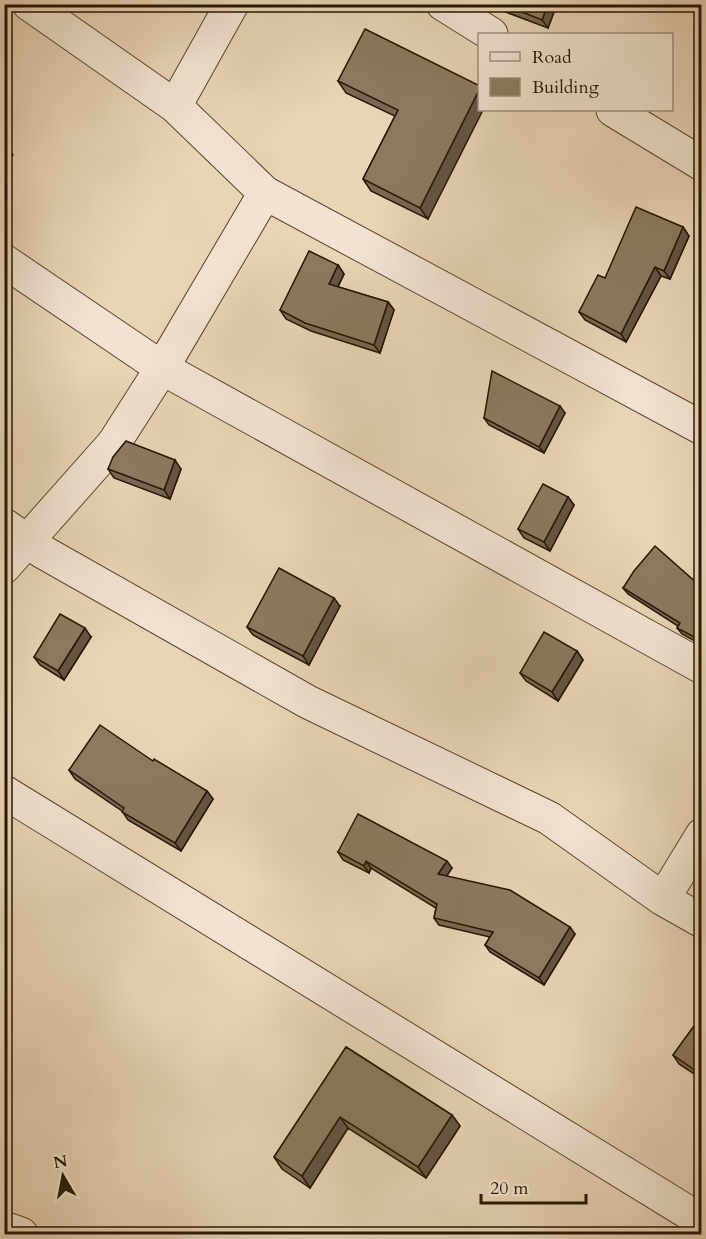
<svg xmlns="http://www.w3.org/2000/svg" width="706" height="1239" font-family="Cardo,serif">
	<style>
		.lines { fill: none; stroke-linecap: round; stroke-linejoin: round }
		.minor-casing { stroke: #58462f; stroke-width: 35 }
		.minor { stroke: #f1e3d0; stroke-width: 33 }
		.wall { fill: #786853; stroke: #271602; stroke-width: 1.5 }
		.shaded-wall { fill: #625543; stroke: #271602; stroke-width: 1.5 }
		.building { fill: #8c7960; stroke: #271602; stroke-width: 1.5 }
	</style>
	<rect width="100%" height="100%" fill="#e9d4b7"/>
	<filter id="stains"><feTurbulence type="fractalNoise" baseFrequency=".00333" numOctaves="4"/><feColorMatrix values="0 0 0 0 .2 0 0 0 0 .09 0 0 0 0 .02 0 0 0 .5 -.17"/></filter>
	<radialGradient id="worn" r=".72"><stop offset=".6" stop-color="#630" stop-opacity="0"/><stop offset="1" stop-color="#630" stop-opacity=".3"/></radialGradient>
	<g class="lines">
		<defs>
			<path id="minor" d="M 29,4 L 175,106 L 232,4
				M 443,4 L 491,34
				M 613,110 L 702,164
				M 265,193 L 702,428
				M 4,261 L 162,368 L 702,667
				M 4,525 L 43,552 L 308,702 L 549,818 L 663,899 L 702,921
				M 4,567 L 114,443 L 162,368 L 265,193 L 175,106
				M 4,792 L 702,1221
				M 663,899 L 702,835
				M 4,1228 L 21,1234"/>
		</defs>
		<use href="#minor" class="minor-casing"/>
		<use href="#minor" class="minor"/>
	</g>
	<path class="wall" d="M 489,4 L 557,4 L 548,28 L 490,6 Z
		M 338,81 L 480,86 L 428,219 L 371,191 L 363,179 L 395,116 L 346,93 Z
		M 683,227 L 689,236 L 670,279 L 661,276 L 626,342 L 585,320 L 579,312 L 605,278 Z
		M 338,265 L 344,274 L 338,287 L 388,302 L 394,310 L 380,353 L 311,331 L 286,319 L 280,310 Z
		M 565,413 L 544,453 L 489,425 L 484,418 Z
		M 108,469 L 181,469 L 170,499 L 114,478 Z
		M 568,497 L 574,505 L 550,551 L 524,538 L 518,529 Z
		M 698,584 L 702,586 L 702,645 L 682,634 L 677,628 L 678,626 L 628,594 L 623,588 Z
		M 340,606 L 309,665 L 253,635 L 247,627 Z
		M 91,637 L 64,680 L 40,665 L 34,657 Z
		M 577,651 L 583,660 L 558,701 L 526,681 L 520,673 Z
		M 153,761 L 207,791 L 213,799 L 181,851 L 128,820 L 122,811 L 75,779 L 69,770 Z
		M 338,852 L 452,868 L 446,876 L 575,934 L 544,985 L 490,952 L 485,945 L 490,937 L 439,925 L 434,918 L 436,908 L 371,868 L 369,873 L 343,860 Z
		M 702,1015 L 702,1079 L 679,1064 L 673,1055 Z
		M 346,1047 L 452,1115 L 460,1126 L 426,1178 L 348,1128 L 310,1188 L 282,1169 L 274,1157 Z"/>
	<path class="shaded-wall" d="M 548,4 L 557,4 L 548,28 L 542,20 Z
		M 480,88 L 480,110 L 483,110 L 428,219 L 420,208 Z
		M 7,147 L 13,155 L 4,168 L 4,150 Z
		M 683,227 L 689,236 L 670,279 L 664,271 Z
		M 338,265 L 344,274 L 335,292 L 329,284 Z
		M 655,267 L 661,276 L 626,342 L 621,334 Z
		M 388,302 L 394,310 L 380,353 L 374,345 Z
		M 560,406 L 565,413 L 544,453 L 539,447 Z
		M 175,460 L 181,469 L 170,499 L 164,490 Z
		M 568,497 L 574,505 L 550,551 L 544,542 Z
		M 334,598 L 340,606 L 309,665 L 303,656 Z
		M 85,628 L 91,637 L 64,680 L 58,671 Z
		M 577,651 L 583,660 L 558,701 L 552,692 Z
		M 207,791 L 213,799 L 181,851 L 175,843 Z
		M 366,861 L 371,868 L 369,873 L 364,866 Z
		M 447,861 L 452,868 L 443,882 L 438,874 Z
		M 570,927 L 575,934 L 544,985 L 539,978 Z
		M 452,1115 L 460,1126 L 426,1178 L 418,1167 Z
		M 340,1117 L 348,1128 L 310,1188 L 302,1176 Z"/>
	<path class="building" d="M 502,4 L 548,4 L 542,20 Z
		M 365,29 L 480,86 L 480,88 L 420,208 L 363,179 L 398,110 L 338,81 Z
		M 636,207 L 683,227 L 664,271 L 655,267 L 621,334 L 579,312 L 598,275 L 605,278 Z
		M 309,251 L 338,265 L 329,284 L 388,302 L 374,345 L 305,323 L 280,310 Z
		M 492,371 L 560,406 L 539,447 L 484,418 Z
		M 126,441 L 175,460 L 164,490 L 108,469 L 113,457 Z
		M 543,484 L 568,497 L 544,542 L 518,529 Z
		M 655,546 L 698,584 L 702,586 L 702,641 L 677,628 L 680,623 L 623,588 L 634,571 Z
		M 279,568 L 334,598 L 303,656 L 247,627 Z
		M 60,614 L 85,628 L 58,671 L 34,657 Z
		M 544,632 L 577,651 L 552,692 L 520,673 Z
		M 100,725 L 153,761 L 154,759 L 207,791 L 175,843 L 122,812 L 124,808 L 69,770 Z
		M 358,814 L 447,861 L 438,874 L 510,890 L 570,927 L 539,978 L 485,945 L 493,932 L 434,918 L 437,904 L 366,861 L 364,866 L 338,852 Z
		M 702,1015 L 702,1075 L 673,1055 Z
		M 346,1047 L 452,1115 L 418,1167 L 340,1117 L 302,1176 L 274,1157 Z"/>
	<rect width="706" height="1239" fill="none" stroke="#e9d4b7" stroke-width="24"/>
	<rect x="6" y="6" width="694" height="1227" fill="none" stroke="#271602" stroke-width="3"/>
	<rect x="12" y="12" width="682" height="1215" fill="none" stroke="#271602" stroke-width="1.5"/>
	<rect x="478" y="33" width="195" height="78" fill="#f1e3d0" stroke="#a0917e" stroke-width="1.5"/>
	<rect x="490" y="52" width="30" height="9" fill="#f1e3d0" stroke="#a0917e" stroke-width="1.5"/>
	<text x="532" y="63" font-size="18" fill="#271602">Road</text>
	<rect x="490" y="78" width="30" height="18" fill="#8c7960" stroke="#a0917e" stroke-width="1.5"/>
	<text x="532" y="93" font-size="18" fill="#271602">Building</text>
	<g transform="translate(63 1176) rotate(350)" stroke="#f1e3d0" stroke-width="4.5" paint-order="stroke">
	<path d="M0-4.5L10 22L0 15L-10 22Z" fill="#271602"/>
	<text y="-9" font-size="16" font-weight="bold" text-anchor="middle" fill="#271602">N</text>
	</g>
	<path d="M481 1194v9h105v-9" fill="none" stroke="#271602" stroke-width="3"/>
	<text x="490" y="1194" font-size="18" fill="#271602" stroke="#f1e3d0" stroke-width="4.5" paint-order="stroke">20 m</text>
	<rect width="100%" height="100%" filter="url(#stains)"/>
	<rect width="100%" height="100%" fill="url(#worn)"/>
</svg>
